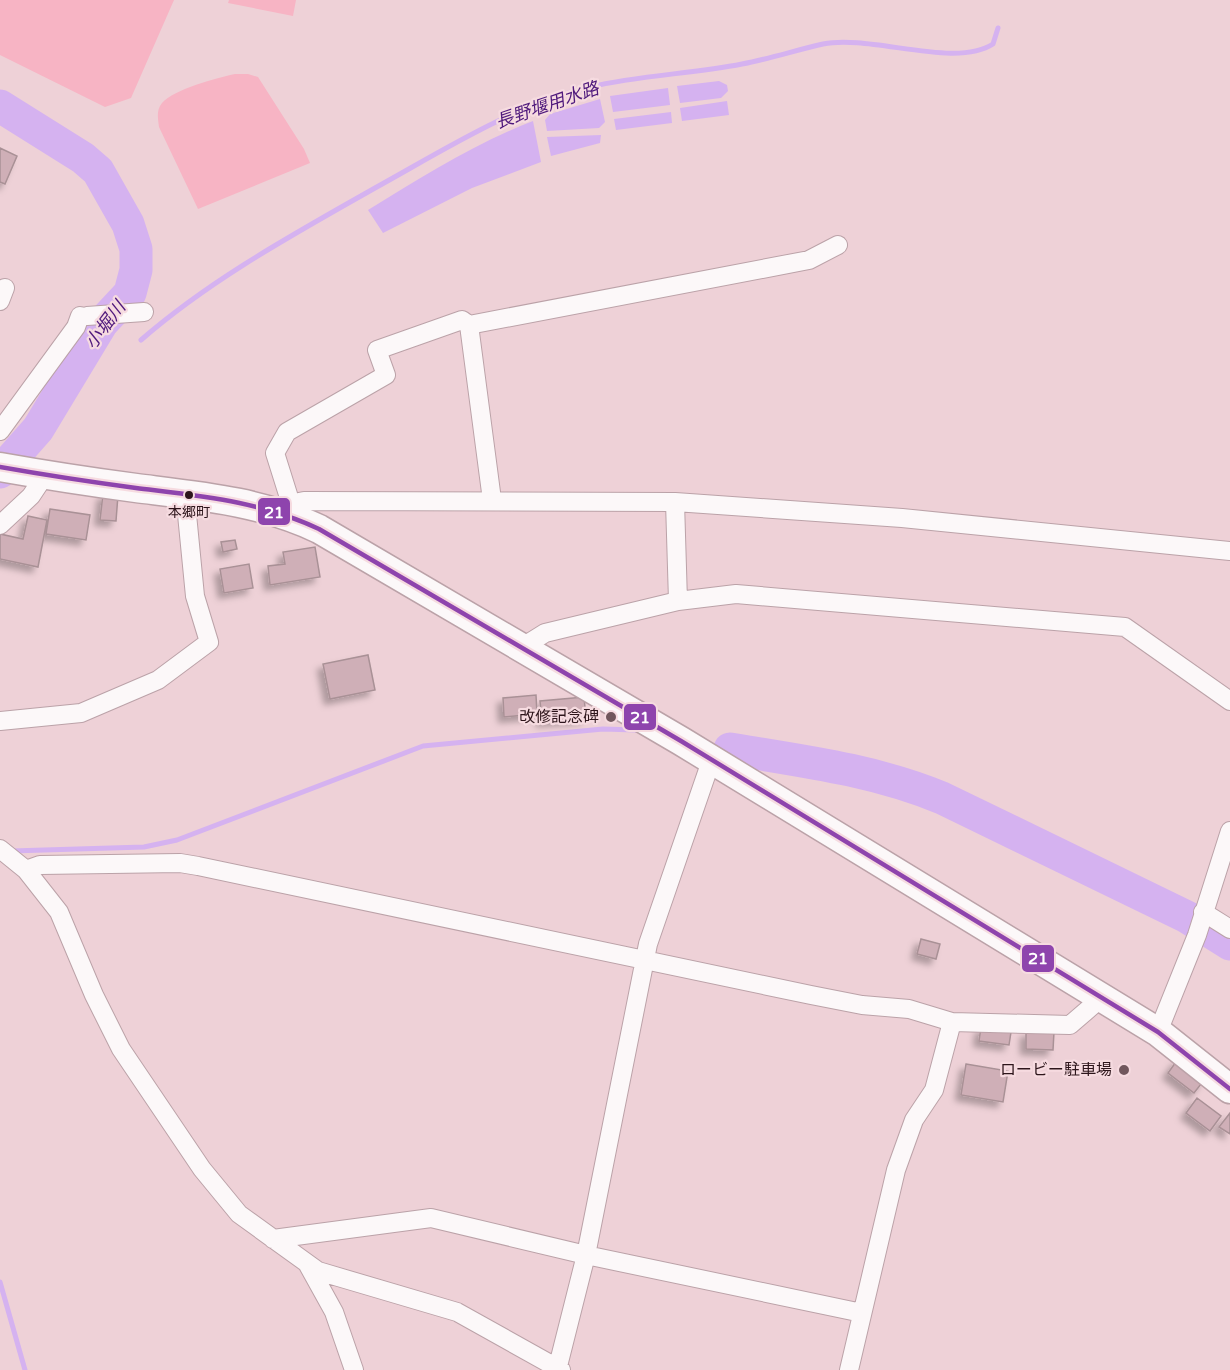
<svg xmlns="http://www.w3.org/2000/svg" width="1230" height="1370" font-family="'Varela Round','Noto Sans JP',sans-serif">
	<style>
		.green { fill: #f7b4c4 }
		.water { fill: #d5b2f0 }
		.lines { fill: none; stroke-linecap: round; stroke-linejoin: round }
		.stream { stroke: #d5b2f0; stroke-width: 5 }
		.river { stroke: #d5b2f0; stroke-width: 33 }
		.building { fill: #cfafb7; stroke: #a99196; stroke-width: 1.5; filter: url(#shadow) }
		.street-casing { stroke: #bba2a8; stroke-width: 20 }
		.primary-casing { stroke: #bba2a8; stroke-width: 31 }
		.street { stroke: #fcf8f9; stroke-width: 18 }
		.primary { stroke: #fcf8f9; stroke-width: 28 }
		.bus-1-casing { stroke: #f6dbe0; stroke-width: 9 }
		.bus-1 { stroke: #8e44ad; stroke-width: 4.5 }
		.bus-dot { fill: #2d151b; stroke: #f6dbe0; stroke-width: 2 }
		.poi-dot { fill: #71575d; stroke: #f6dbe0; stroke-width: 2 }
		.labels { text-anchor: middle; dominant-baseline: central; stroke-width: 4.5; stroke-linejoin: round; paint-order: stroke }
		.bus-label { font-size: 14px; fill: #2d151b; stroke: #f6dbe0 }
		.poi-label { font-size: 16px; fill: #2d151b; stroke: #f6dbe0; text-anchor: end }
		.water-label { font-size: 18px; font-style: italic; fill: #4f197c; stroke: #f6dbe0 }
		.line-badge { stroke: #f6dbe0; stroke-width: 2 }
		.badge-label { font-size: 16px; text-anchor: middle; font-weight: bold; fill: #fff }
	</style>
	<defs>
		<filter id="shadow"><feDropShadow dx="-5.5" dy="5.5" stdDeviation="3" flood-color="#0004"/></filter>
	</defs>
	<rect width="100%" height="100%" fill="#eed1d7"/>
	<path class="green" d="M 0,0 L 174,0 L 131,98 L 105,107 L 0,55 Z
		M 229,0 L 296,0 L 293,16 L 228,3 Z
		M 235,74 L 248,74 L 258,77 L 304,149 L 310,163 L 198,209 L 159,127 C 158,119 156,110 162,103 C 174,89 217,78 235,74 Z"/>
	<path class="water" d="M 719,81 L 727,85 L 728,91 L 721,98 L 680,103 L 677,86 Z
		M 668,88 L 670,105 L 613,112 L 610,96 Z
		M 600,99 L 605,122 L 599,128 L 547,131 L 545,120 L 550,114 Z
		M 727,101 L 729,115 L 682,121 L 680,108 Z
		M 671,112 L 672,123 L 616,130 L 614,119 Z
		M 533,121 L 541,162 L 472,188 L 383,233 L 368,210 C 422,177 474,144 533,121 Z
		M 601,135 L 600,143 L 551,156 L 547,137 Z"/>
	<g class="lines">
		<path class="stream" d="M 141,340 C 211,279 294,234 375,188 C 444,150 512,106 590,87 C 640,75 692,74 742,64 C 769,59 796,50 823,44 C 870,34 955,69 993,44 L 998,28
			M 11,851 L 144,847 L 177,840 L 423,746 L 603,729 L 636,730
			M 0,1282 L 25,1370"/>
		<path class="river" d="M 0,106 L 83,158 L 98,171 L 128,224 L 136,249 L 136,270 L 130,293 L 102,323 L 38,429 L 0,472
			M 730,749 C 803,761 874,770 942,798 L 1187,917 L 1230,944"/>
	</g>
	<path class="building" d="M 0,148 L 17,156 L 5,184 L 0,182 Z
		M 103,494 L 118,495 L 116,521 L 100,520 Z
		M 50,509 L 90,515 L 86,540 L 46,534 Z
		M 28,516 L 47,520 L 38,567 L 0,559 L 0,534 L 23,539 Z
		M 235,540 L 237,549 L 223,552 L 221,542 Z
		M 315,547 L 320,577 L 270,585 L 268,566 L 285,564 L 283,552 Z
		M 249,564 L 253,588 L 224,593 L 220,569 Z
		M 368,655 L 375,690 L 330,699 L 323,664 Z
		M 536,695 L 537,714 L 504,717 L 503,698 Z
		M 584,697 L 586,718 L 542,721 L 540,701 Z
		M 921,939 L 940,944 L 936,959 L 917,954 Z
		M 981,1027 L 1011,1032 L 1009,1045 L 979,1041 Z
		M 1026,1032 L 1054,1032 L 1053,1050 L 1026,1049 Z
		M 1178,1059 L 1205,1079 L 1194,1093 L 1168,1073 Z
		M 966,1064 L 1008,1071 L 1003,1102 L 961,1095 Z
		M 1197,1098 L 1221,1116 L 1210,1131 L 1186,1113 Z
		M 1230,1113 L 1230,1134 L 1219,1127 Z"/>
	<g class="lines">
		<defs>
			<path id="street" d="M 0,301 L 5,288
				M 87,316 L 144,312
				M 0,431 L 76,327 L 80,316
				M 492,500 L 469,325 L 809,260 L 838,245
				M 675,502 L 678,601
				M 291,504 L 275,453 L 287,432 L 386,375 L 377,350 L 462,320 L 469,325
				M 270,508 L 304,501 L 675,502 L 902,518 L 1230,551
				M 0,525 L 31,496 L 45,475
				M 521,648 L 545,633 L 678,601 L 736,594 L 1125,627 L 1230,701
				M 0,721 L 81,713 L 158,680 L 209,642 L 195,596 L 185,494
				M 0,849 L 26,870 L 59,912 L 94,995 L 121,1049 L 202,1169 L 239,1214 L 318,1271 L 457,1312 L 561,1370
				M 26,870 L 40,865 L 180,863 L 198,866 L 811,995 L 862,1005 L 909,1009 L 952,1022 L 1070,1025 L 1092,1006 L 1097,995
				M 1203,912 L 1230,929
				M 1158,1032 L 1197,935 L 1230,831
				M 273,1239 L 431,1218 L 586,1255 L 862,1313
				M 308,1265 L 334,1312 L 354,1370
				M 557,1370 L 586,1255 L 648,944 L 711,761
				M 849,1370 L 896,1170 L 914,1120 L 934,1090 L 952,1022"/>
			<path id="primary" d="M 0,467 C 45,475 91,482 136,488 C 200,496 260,501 319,529 L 681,741 L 1158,1032 L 1230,1089"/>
		</defs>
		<use href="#street" class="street-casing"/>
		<use href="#primary" class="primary-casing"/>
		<use href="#street" class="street"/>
		<use href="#primary" class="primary"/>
		<defs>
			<path id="bus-1" d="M 0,467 C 45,475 91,482 136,488 C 200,496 260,501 319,529 L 681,741 L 1158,1032 L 1230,1089"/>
		</defs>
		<use href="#bus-1" class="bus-1-casing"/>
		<use href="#bus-1" class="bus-1"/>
	</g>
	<circle class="bus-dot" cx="189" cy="495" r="5"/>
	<g class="poi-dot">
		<circle cx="611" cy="717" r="6"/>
		<circle cx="1124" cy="1070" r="6"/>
	</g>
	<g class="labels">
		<g class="bus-label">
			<text x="189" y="512">本郷町</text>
		</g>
		<g class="poi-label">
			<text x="599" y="717">改修記念碑</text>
			<text x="1112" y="1070">ロービー駐車場</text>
		</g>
		<g class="water-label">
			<text transform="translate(547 105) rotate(-19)">長野堰用水路</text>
			<text transform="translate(105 325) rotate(-53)">小堀川</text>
		</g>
	</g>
	<g class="line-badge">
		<rect x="257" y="497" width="34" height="29" rx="6" fill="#8e44ad"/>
		<rect x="623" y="703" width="34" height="28" rx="6" fill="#8e44ad"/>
		<rect x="1021" y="944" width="34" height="29" rx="6" fill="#8e44ad"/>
	</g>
	<g class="badge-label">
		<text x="274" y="518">21</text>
		<text x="640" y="723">21</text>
		<text x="1038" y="964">21</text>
	</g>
</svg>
